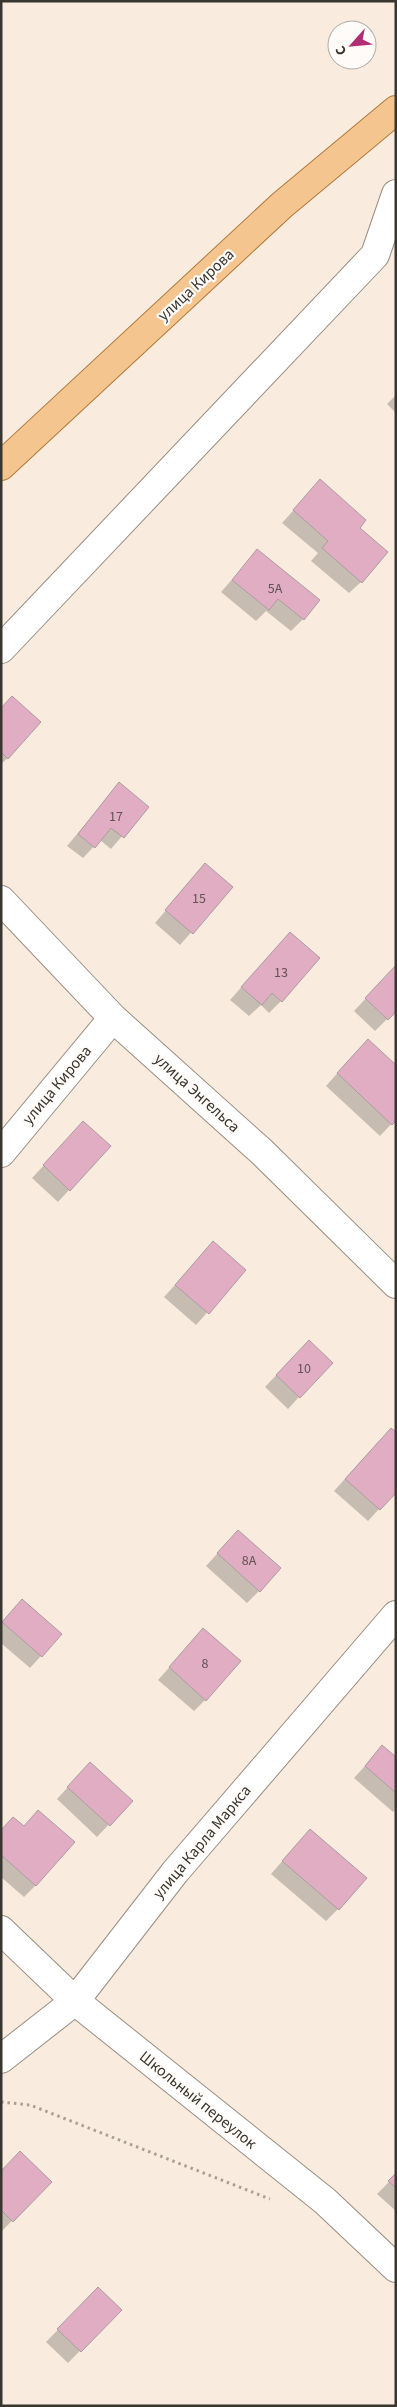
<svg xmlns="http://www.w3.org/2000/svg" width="397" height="2407" font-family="'Source Sans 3',sans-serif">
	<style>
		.shadow { fill: #0003 }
		.building { fill: #e0adc2; stroke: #ad9ba2 }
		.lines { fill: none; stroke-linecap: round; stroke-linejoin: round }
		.minor-casing { stroke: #998e82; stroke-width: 30 }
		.major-casing { stroke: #af793d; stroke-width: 30 }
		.path { stroke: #a9a095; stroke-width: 3; stroke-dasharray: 2.5 4; stroke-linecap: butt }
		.minor { stroke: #fff; stroke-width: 28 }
		.major { stroke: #f5c58f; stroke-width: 28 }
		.labels { text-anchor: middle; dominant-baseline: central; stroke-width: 4.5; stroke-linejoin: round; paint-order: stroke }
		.number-label { font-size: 14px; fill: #635354 }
		.street-label { font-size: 16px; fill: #39352f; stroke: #fefbf8 }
	</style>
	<rect width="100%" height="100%" fill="#f9ecde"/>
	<path class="shadow" d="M 396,395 L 396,413 L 387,404 Z
		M 320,481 L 358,528 L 361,582 L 349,593 L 311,561 L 318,553 L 282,523 Z
		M 257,551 L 303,619 L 291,631 L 266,611 L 256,621 L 221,592 Z
		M 1,709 L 8,758 L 1,764 Z
		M 119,784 L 147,807 L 111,849 L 100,840 L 83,858 L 67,846 Z
		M 205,865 L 231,887 L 180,945 L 155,923 Z
		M 279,945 L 281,1001 L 269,1013 L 261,1005 L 249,1016 L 230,1000 Z
		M 396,966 L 396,1010 L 375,1031 L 354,1011 Z
		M 356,1052 L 396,1119 L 380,1136 L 326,1086 Z
		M 72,1135 L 69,1190 L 58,1202 L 32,1178 Z
		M 213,1243 L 245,1270 L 196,1325 L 164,1297 Z
		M 297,1353 L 299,1397 L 288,1409 L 265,1387 Z
		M 379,1441 L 379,1509 L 368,1521 L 334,1491 Z
		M 226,1544 L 259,1591 L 247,1603 L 206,1566 Z
		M 22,1601 L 41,1656 L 30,1668 L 1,1643 L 1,1623 Z
		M 192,1642 L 205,1700 L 194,1711 L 158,1680 Z
		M 382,1747 L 396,1759 L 396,1809 L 393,1812 L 354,1778 Z
		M 79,1775 L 131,1801 L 97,1837 L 57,1799 Z
		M 13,1818 L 23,1827 L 36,1885 L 24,1897 L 1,1877 L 1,1830 Z
		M 298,1843 L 338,1909 L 326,1921 L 271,1874 Z
		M 1,2172 L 50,2182 L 1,2232 Z
		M 396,2175 L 396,2211 L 377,2194 Z
		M 98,2289 L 120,2310 L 68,2363 L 46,2342 Z"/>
	<path class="building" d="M 320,479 L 366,520 L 360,528 L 388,552 L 362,583 L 322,548 L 328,541 L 293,510 Z
		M 257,549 L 320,600 L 304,620 L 278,599 L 269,610 L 232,580 Z
		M 12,696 L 41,722 L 8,759 L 1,752 L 1,708 Z
		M 119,782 L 149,807 L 124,838 L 111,828 L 95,848 L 78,834 Z
		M 205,863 L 233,887 L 193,934 L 165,910 Z
		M 290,932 L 320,958 L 282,1002 L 272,993 L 262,1005 L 241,987 Z
		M 396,965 L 396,1012 L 388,1020 L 365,998 Z
		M 368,1039 L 396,1065 L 396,1121 L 392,1125 L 337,1073 Z
		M 83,1121 L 111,1146 L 70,1191 L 43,1165 Z
		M 213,1241 L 246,1270 L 209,1314 L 175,1285 Z
		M 309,1340 L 333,1363 L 300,1398 L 276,1375 Z
		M 391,1428 L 396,1432 L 396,1493 L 380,1510 L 345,1479 Z
		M 238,1530 L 281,1568 L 260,1592 L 217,1553 Z
		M 22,1599 L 62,1634 L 42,1657 L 2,1622 Z
		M 203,1628 L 241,1661 L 206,1701 L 169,1667 Z
		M 382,1745 L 396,1757 L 396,1793 L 365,1766 Z
		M 90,1762 L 133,1801 L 110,1826 L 67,1787 Z
		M 38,1810 L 75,1842 L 36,1886 L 1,1855 L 1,1830 L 13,1817 L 24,1826 Z
		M 310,1829 L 367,1878 L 339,1910 L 282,1861 Z
		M 20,2151 L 52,2182 L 13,2222 L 1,2210 L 1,2171 Z
		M 396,2173 L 396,2188 L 388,2181 Z
		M 98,2287 L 122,2310 L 81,2352 L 57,2329 Z"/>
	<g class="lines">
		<defs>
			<path id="minor" d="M 1,649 L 375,255 L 396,194
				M 1,900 L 113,1018 L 262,1152 L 396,1284
				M 1,1153 L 113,1018
				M 1,1930 L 75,2001 L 325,2201 L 396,2268
				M 1,2059 L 75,2001 L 175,1872 L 396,1615"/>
			<path id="major" d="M 1,466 L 282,205 L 396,110"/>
		</defs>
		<use href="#minor" class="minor-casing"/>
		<use href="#major" class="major-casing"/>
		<path class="path" d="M 1,2102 L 30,2105 L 270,2199"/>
		<use href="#minor" class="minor"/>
		<use href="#major" class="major"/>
	</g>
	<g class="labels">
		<g class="number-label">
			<text x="275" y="589">5А</text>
			<text x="116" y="817">17</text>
			<text x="199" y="899">15</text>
			<text x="281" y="973">13</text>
			<text x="304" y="1369">10</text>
			<text x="249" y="1561">8А</text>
			<text x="205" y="1664">8</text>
		</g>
		<g class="street-label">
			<text transform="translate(196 285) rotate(-43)">улица Кирова</text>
			<text transform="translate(57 1085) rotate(-50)">улица Кирова</text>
			<text transform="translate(197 1093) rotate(42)">улица Энгельса</text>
			<text transform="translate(202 1842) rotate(-50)">улица Карла Маркса</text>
			<text transform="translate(198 2100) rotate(39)">Школьный переулок</text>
		</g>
	</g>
	<rect width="397" height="2407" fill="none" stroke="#39352f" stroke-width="5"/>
	<g transform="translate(352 45) rotate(243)"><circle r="24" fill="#fefbf8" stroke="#afaca8"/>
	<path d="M0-4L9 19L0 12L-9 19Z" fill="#b12c72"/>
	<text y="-8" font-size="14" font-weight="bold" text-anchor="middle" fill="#39352f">С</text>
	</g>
</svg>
